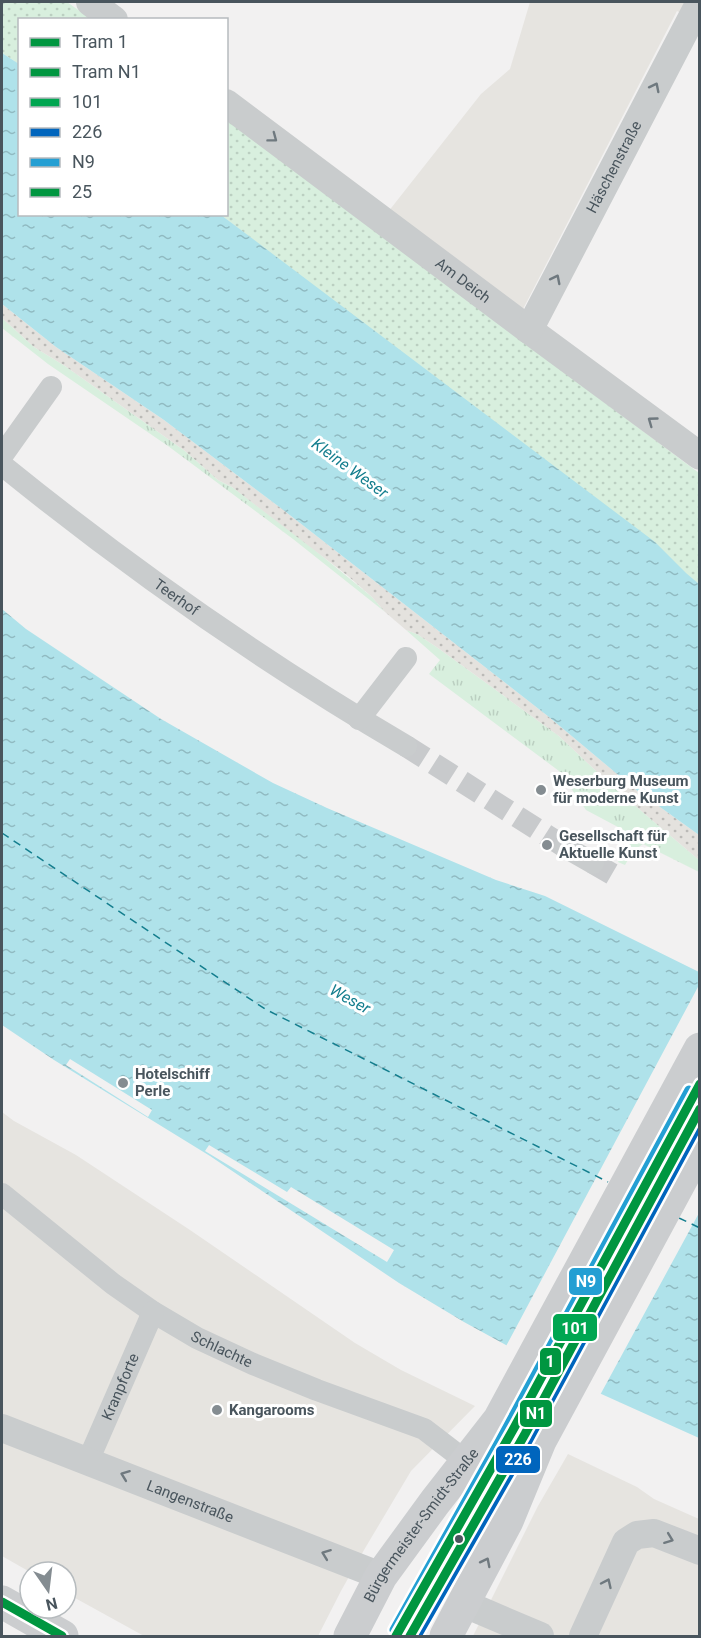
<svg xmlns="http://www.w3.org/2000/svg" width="701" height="1638" font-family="Roboto,sans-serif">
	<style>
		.commercial { fill: #e6e4e0 }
		.grass { fill: url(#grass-tufts) }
		.sand { fill: url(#sand-dots) }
		.park { fill: url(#park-dots) }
		.water { fill: url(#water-ripples) }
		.pier { fill: #f2f1f1 }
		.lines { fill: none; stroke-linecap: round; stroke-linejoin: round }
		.ferry { stroke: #147e8e; stroke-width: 1.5; stroke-dasharray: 8 6; stroke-linecap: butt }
		.pedestrian-tunnel { stroke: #c8cacc; stroke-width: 22; stroke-dasharray: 22 11; stroke-linecap: butt }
		.pedestrian { stroke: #c9cccd; stroke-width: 22 }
		.minor { stroke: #c9cccd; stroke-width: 28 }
		.secondary { stroke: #cbcdcf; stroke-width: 33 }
		.bus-1-casing { stroke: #fff; stroke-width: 14 }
		.bus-2-casing { stroke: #fff; stroke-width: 14 }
		.bus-3-casing { stroke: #fff; stroke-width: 14 }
		.bus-4-casing { stroke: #fff; stroke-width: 14 }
		.bus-1 { stroke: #00a651; stroke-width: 9 }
		.bus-2 { stroke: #0065bd; stroke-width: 9 }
		.bus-3 { stroke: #249fd3; stroke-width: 9 }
		.bus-4 { stroke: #009640; stroke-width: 9 }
		.tram-1-casing { stroke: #fff; stroke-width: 14 }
		.tram-2-casing { stroke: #fff; stroke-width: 14 }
		.tram-1 { stroke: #009640; stroke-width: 9 }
		.tram-2 { stroke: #009640; stroke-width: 9 }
		.oneway { stroke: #6f797f }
		.oneway2 { stroke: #70797f }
		.poi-dot { fill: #848c91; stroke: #fff; stroke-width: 2 }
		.bus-dot { fill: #49555d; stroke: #fff; stroke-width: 2 }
		.labels { text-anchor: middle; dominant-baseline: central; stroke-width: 6; stroke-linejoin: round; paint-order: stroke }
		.street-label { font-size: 15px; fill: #49555d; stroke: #fff }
		.poi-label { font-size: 15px; font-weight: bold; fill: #49555d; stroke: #fff; text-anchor: start }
		.water-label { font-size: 16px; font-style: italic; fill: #147e8e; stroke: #fff }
		.line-badge { stroke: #fff; stroke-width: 2 }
		.badge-label { font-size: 16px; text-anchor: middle; font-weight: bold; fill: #fff }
	</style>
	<defs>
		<pattern id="grass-tufts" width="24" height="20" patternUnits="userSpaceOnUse" patternTransform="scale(1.5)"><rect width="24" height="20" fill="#d8efde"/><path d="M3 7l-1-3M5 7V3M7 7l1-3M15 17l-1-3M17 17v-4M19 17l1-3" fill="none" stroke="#bbcfc1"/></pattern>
		<pattern id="sand-dots" width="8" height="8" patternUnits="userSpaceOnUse" patternTransform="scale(1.5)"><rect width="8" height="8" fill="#e4e2de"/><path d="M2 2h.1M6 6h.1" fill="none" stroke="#bbbab7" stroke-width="1.8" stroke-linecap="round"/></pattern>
		<pattern id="park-dots" width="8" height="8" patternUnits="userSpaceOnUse" patternTransform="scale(1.5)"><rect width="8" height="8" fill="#d8efde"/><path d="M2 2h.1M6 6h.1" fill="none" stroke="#bbcfc1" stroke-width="1.8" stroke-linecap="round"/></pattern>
		<pattern id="water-ripples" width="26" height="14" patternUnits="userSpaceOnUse" patternTransform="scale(1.5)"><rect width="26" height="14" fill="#afe2ea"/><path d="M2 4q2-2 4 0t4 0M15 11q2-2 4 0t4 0" fill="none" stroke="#90bac1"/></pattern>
	</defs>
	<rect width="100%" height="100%" fill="#f2f1f1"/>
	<path class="commercial" d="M 530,2 L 699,2 L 699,22 L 677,11 L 523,309 L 388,212 L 481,94 L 510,69 Z
		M 2,1112 L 14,1121 L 76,1155 L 190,1230 L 355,1343 L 401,1370 L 475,1406 L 411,1471 L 364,1550 L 341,1591 L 318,1636 L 144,1636 L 66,1593 L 66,1572 L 30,1572 L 2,1556 Z
		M 568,1454 L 637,1487 L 654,1499 L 699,1519 L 699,1636 L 473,1636 L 538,1506 Z"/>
	<path class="grass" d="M 2,318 L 34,347 L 65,366 L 185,451 L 218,480 L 232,487 L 305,542 L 372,597 L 385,612 L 293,539 L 168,446 L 48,364 L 2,328 Z
		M 406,630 L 417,634 L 438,648 L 559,736 L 612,786 L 699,860 L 699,872 L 643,844 L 633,851 L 625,865 L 618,862 L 633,835 L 586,810 L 559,771 L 429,674 L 440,660 Z"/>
	<path class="sand" d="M 2,304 L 56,347 L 164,420 L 282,509 L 549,717 L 635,789 L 699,835 L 699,860 L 612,786 L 559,736 L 438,648 L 417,634 L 406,630 L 385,612 L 372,597 L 348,576 L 232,487 L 218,480 L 185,451 L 65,366 L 34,347 L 2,318 Z"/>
	<path class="park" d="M 2,2 L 67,2 L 91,19 L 20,20 L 19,64 L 2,53 Z
		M 227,120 L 699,473 L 699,584 L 221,215 L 226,214 Z"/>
	<path class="water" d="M 2,53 L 19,64 L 20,214 L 221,215 L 655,542 L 686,573 L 699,584 L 699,835 L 635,789 L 549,717 L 282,509 L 164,420 L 56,347 L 2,304 Z
		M 2,609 L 26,629 L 161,719 L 273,783 L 327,808 L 496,880 L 545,896 L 699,972 L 699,1438 L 568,1379 L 464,1322 L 399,1283 L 210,1156 L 54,1060 L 2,1025 Z"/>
	<path class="pier" d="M 699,985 L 699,1213 L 599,1397 L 567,1382 L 505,1348 Z
		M 70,1059 L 152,1110 L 148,1117 L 66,1065 Z
		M 209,1145 L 287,1192 L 291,1187 L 394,1250 L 390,1257 L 387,1262 L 205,1151 Z"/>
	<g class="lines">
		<path class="ferry" d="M 2,833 L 265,1009 L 608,1182
			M 637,1196 L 651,1204
			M 679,1218 L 700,1228"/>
		<path class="pedestrian-tunnel" d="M 406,746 L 565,847
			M 593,863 L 612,874"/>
		<g class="pedestrian">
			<path d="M 2,456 L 51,387"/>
			<path id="s1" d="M 2,465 C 129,568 265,663 406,746"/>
			<path d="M 359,719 L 406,658"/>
			<path d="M 565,847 L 593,863"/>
			<path id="s2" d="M 2,1194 L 113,1284 L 153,1312 L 197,1338 L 253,1364 L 317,1390 L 424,1429 L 467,1462"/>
			<path id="s3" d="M 88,1461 L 153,1312"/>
		</g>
		<g class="minor">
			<path d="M 90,2 L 114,20"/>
			<path id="s4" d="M 226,103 L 529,330 L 700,456"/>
			<path id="s5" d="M 529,330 L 700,2"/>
			<path id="s6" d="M 2,1428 L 381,1576"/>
			<path d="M 465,1604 L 540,1636"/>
			<path d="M 583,1636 L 626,1542 L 637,1535 L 654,1533 L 700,1551"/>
		</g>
		<g class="secondary">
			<path d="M 2,1602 L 62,1636"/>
			<path id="s7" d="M 350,1636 L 381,1576 L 435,1502 L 499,1420 L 700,1049"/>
			<path d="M 446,1636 L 507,1521 L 540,1441 L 700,1145"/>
		</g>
		<defs>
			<path id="bus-1" d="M 404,1636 L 510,1448 L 700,1097"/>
			<path id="bus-2" d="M 417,1636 L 521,1454 L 700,1122"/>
			<path id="bus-3" d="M 394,1630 L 499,1442 L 689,1090"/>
			<path id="bus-4" d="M 2,1602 L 62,1636"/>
		</defs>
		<use href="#bus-1" class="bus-1-casing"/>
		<use href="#bus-2" class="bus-2-casing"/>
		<use href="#bus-3" class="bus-3-casing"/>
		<use href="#bus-4" class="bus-4-casing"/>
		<use href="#bus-1" class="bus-1"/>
		<use href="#bus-2" class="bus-2"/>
		<use href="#bus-3" class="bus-3"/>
		<use href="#bus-4" class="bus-4"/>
		<defs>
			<path id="tram-1" d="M 396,1636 L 514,1428 L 700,1084"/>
			<path id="tram-2" d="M 410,1636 L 525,1434 L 700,1109"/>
		</defs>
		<use href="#tram-1" class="tram-1-casing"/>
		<use href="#tram-2" class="tram-2-casing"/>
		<use href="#tram-1" class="tram-1"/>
		<use href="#tram-2" class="tram-2"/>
	</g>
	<defs><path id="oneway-chevron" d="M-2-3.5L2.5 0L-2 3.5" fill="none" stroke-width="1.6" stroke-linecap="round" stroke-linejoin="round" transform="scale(1.5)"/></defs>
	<g class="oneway">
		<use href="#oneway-chevron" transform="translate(655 87) rotate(-63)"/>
		<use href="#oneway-chevron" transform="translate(273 138) rotate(37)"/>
		<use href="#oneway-chevron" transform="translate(556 279) rotate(-63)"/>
		<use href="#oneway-chevron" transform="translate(652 421) rotate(-144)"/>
		<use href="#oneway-chevron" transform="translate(125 1475) rotate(-159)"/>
		<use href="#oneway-chevron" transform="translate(669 1539) rotate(21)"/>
		<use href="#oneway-chevron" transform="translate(326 1554) rotate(-159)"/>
		<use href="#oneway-chevron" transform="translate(607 1583) rotate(-65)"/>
	</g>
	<use class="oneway2" href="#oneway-chevron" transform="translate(486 1562) rotate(-63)"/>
	<g class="poi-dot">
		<circle cx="541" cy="790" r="6"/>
		<circle cx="547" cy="845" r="6"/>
		<circle cx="123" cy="1083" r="6"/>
		<circle cx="217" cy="1410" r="6"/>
	</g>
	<circle class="bus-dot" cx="459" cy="1539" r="5"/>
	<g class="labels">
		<g class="street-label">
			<text stroke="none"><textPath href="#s5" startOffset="184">Häschenstraße</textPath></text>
			<text stroke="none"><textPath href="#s4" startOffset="296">Am Deich</textPath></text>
			<text stroke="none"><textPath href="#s1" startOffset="219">Teerhof</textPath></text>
			<text stroke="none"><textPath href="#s2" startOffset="270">Schlachte</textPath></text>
			<text stroke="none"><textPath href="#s3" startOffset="81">Kranpforte</textPath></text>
			<text stroke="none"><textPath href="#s6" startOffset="202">Langenstraße</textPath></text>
			<text stroke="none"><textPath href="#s7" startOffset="132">Bürgermeister-Smidt-Straße</textPath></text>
		</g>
		<g class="poi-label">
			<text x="553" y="781">Weserburg Museum<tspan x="553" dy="17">für moderne Kunst</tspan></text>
			<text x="559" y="836">Gesellschaft für<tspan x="559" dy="17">Aktuelle Kunst</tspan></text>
			<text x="135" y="1074">Hotelschiff<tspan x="135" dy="17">Perle</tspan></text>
			<text x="229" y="1410">Kangarooms</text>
		</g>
		<g class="water-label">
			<text transform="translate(350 468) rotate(36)">Kleine Weser</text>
			<text transform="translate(350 999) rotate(29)">Weser</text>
		</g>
	</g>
	<g class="line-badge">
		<rect x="568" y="1267" width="35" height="29" rx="6" fill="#249fd3"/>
		<rect x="552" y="1313" width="46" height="29" rx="6" fill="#00a651"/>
		<rect x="539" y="1347" width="23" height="29" rx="6" fill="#009640"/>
		<rect x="519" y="1399" width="34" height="29" rx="6" fill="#009640"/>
		<rect x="495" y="1445" width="46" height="29" rx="6" fill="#0065bd"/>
	</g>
	<g class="badge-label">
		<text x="586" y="1287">N9</text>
		<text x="575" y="1334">101</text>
		<text x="550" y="1367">1</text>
		<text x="536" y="1419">N1</text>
		<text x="518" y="1465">226</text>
	</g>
	<rect width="701" height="1638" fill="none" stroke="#49555d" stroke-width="6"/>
	<rect x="18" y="18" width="210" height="198" fill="#ffffff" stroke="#b6bbbe" stroke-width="1.5"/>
	<rect x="30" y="38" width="30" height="9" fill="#009640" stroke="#b6bbbe" stroke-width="1.5"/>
	<text x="72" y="48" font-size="18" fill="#49555d">Tram 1</text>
	<rect x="30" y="68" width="30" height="9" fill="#009640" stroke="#b6bbbe" stroke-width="1.5"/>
	<text x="72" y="78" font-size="18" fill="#49555d">Tram N1</text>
	<rect x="30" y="98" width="30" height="9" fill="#00a651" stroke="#b6bbbe" stroke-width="1.5"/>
	<text x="72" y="108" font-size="18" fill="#49555d">101</text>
	<rect x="30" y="128" width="30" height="9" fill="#0065bd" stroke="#b6bbbe" stroke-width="1.5"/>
	<text x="72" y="138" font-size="18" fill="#49555d">226</text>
	<rect x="30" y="158" width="30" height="9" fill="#249fd3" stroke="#b6bbbe" stroke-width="1.5"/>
	<text x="72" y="168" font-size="18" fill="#49555d">N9</text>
	<rect x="30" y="188" width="30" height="9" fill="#009640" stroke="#b6bbbe" stroke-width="1.5"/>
	<text x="72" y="198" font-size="18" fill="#49555d">25</text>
	<g transform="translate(48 1590) rotate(166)"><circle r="28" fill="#ffffff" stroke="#b6bbbe" stroke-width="1.5"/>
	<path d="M0-4.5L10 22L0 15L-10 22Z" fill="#848c91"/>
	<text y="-9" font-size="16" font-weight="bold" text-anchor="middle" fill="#49555d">N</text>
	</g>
</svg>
